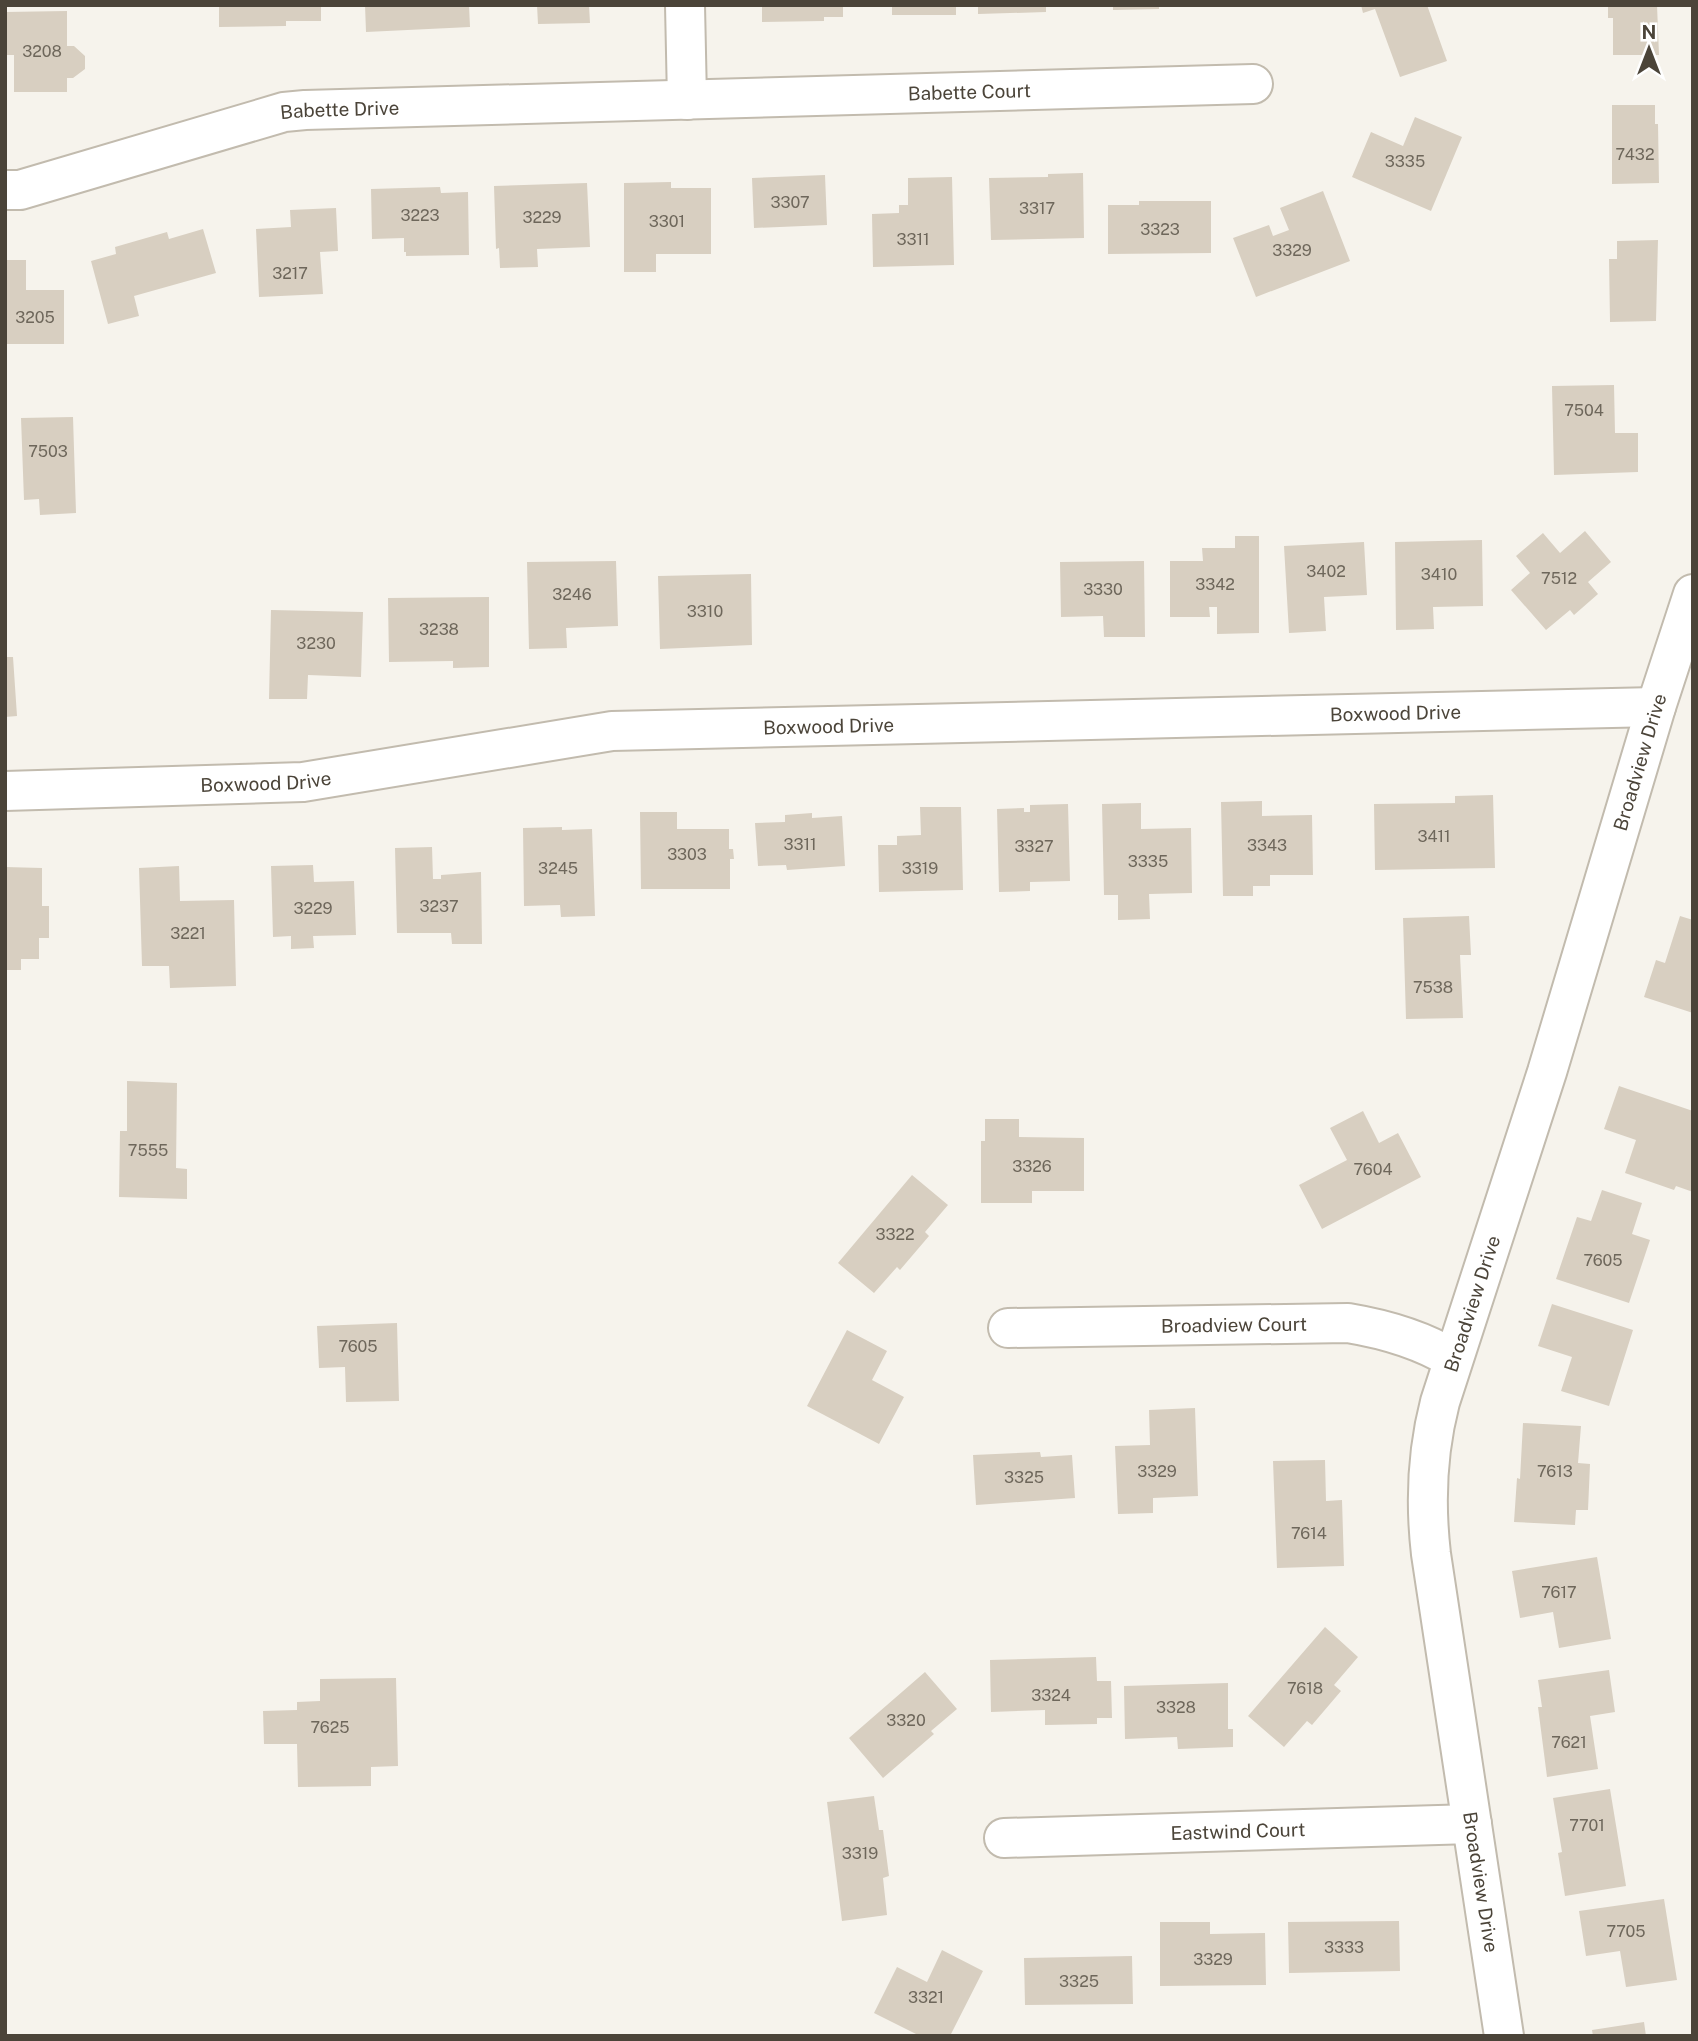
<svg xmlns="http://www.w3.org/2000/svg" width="1698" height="2041" font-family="'Public Sans',sans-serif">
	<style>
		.building { fill: #d8cfc1 }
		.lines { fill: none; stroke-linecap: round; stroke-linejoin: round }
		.minor-casing { stroke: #c2bbae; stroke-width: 42 }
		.minor { stroke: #fff; stroke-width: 38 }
		.labels { text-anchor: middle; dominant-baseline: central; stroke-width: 6; stroke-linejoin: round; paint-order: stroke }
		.number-label { font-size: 16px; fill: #6e675b }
		.street-label { font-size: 19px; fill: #4b4439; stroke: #fff }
	</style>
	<rect width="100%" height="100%" fill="#f6f3ec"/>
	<path class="building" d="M 219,5 L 321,5 L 321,21 L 286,21 L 286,26 L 219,27 Z
		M 365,5 L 469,5 L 470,27 L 366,32 Z
		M 537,5 L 589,5 L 590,23 L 538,24 Z
		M 762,5 L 843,5 L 843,17 L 824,17 L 824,21 L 762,22 Z
		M 892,5 L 956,5 L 956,15 L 892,15 Z
		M 978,5 L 1046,5 L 1046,12 L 978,14 Z
		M 1113,5 L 1159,5 L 1159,9 L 1113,10 Z
		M 1361,5 L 1427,5 L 1447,61 L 1400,77 L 1375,9 L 1363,13 Z
		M 1608,5 L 1657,5 L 1659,55 L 1613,55 L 1613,18 L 1608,18 Z
		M 67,11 L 67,46 L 74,46 L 85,56 L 85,69 L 73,78 L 67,78 L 67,92 L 14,92 L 14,55 L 5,55 L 5,12 Z
		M 1612,105 L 1655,105 L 1655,124 L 1658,124 L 1659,183 L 1612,184 Z
		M 1415,117 L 1462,137 L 1431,211 L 1352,177 L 1371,132 L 1403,146 Z
		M 1083,173 L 1084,238 L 991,240 L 989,178 L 1048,177 L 1048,174 Z
		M 825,175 L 827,225 L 754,228 L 752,178 Z
		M 952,177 L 954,265 L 873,267 L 872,214 L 899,213 L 899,205 L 908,205 L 908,178 Z
		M 671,182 L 671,188 L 711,188 L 711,254 L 656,254 L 656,272 L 624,272 L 624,183 Z
		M 587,183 L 590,247 L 537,249 L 538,267 L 500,268 L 499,248 L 496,249 L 494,186 Z
		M 440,187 L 441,193 L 468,192 L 469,255 L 406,256 L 406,252 L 404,252 L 404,238 L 372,239 L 371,189 Z
		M 1323,191 L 1350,261 L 1256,297 L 1233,238 L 1269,225 L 1273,236 L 1289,230 L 1280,208 Z
		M 1139,201 L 1211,201 L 1211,253 L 1108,254 L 1108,205 L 1139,205 Z
		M 336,208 L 338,251 L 320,252 L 323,294 L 259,297 L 256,229 L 291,227 L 290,210 Z
		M 203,229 L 216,273 L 134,296 L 139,316 L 108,324 L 91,261 L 116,254 L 115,247 L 167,232 L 169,239 Z
		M 1658,240 L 1656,321 L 1610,322 L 1609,259 L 1617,259 L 1617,241 Z
		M 5,260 L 26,260 L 26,290 L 64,290 L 64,344 L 5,344 Z
		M 1614,385 L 1615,433 L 1638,433 L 1638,472 L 1554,475 L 1552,386 Z
		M 73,417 L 76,513 L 40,515 L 39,499 L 24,500 L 21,418 Z
		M 1585,531 L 1611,562 L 1588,582 L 1598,594 L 1574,615 L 1570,610 L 1546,630 L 1511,590 L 1530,573 L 1516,556 L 1543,533 L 1560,553 Z
		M 1235,536 L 1259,536 L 1259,633 L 1217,634 L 1217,607 L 1209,607 L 1210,617 L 1170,617 L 1170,561 L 1203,561 L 1202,548 L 1235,548 Z
		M 1482,540 L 1483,606 L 1433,607 L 1434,629 L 1396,630 L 1395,542 Z
		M 1364,542 L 1367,595 L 1324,597 L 1326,631 L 1289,633 L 1284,546 Z
		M 616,561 L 618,626 L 566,628 L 567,648 L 529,649 L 527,562 Z
		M 1144,561 L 1145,637 L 1104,637 L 1103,616 L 1061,617 L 1060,562 Z
		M 751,574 L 752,645 L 660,649 L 658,576 Z
		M 489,597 L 489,667 L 453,668 L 453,661 L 389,662 L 388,598 Z
		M 271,610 L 363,612 L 361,677 L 308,675 L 307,699 L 269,699 Z
		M 5,657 L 13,657 L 17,716 L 5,717 Z
		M 1493,795 L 1495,868 L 1375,870 L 1374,804 L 1455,803 L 1455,796 Z
		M 1262,801 L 1262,816 L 1312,815 L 1313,875 L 1270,875 L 1270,886 L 1253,886 L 1253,896 L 1223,896 L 1221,802 Z
		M 1141,803 L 1141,829 L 1191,828 L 1192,893 L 1149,894 L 1150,919 L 1118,920 L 1118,895 L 1104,895 L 1102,804 Z
		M 1068,804 L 1070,881 L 1030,882 L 1030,891 L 999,892 L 997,809 L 1024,808 L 1024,812 L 1030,812 L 1030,805 Z
		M 920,807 L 961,807 L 963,890 L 879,892 L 878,845 L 897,845 L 897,836 L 921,835 Z
		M 640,812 L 677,812 L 677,829 L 729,829 L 729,849 L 733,849 L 734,859 L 730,859 L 730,889 L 641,889 Z
		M 812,813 L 812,818 L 842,816 L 845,866 L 787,870 L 786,865 L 758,866 L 755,823 L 785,822 L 785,815 Z
		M 562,827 L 562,830 L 592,829 L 595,916 L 561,917 L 560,905 L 524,906 L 523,828 Z
		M 432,847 L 433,879 L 441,879 L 441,875 L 481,872 L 482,944 L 452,944 L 451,933 L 397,933 L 395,848 Z
		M 313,865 L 314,882 L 354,881 L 356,935 L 313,936 L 314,948 L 291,949 L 291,936 L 273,937 L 271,866 Z
		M 179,866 L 180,901 L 234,900 L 236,986 L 170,988 L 169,966 L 142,966 L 139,868 Z
		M 5,867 L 42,868 L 42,906 L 49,906 L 49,938 L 39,938 L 39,959 L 21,959 L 21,970 L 5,970 Z
		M 1469,916 L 1471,955 L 1460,955 L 1463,1018 L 1406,1019 L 1403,918 Z
		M 1680,916 L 1693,920 L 1693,1013 L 1644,997 L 1656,960 L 1665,963 Z
		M 127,1081 L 177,1083 L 176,1168 L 187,1169 L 187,1199 L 119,1197 L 120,1131 L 127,1131 Z
		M 1619,1086 L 1693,1111 L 1693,1192 L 1676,1186 L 1674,1190 L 1625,1173 L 1636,1140 L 1604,1129 Z
		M 1363,1111 L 1379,1143 L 1398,1133 L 1421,1177 L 1322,1229 L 1299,1185 L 1347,1160 L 1330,1128 Z
		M 985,1119 L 1019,1119 L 1019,1137 L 1084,1138 L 1084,1191 L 1032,1191 L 1032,1203 L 981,1203 L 981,1141 L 985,1141 Z
		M 912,1175 L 948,1205 L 925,1232 L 929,1236 L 900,1270 L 897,1267 L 874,1293 L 838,1263 Z
		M 1602,1190 L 1642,1203 L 1632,1234 L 1650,1240 L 1629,1303 L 1556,1279 L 1577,1217 L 1591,1221 Z
		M 1552,1304 L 1633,1330 L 1609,1406 L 1561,1391 L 1572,1357 L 1538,1346 Z
		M 397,1323 L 399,1401 L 346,1402 L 345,1367 L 319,1368 L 317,1326 Z
		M 847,1330 L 887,1351 L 872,1380 L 904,1397 L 879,1444 L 807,1406 Z
		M 1195,1408 L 1198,1496 L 1153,1498 L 1153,1513 L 1118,1514 L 1115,1446 L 1150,1445 L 1149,1410 Z
		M 1523,1423 L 1581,1426 L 1578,1463 L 1590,1464 L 1588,1510 L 1576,1510 L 1575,1525 L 1514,1522 L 1517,1478 L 1520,1479 Z
		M 1040,1452 L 1041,1457 L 1072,1455 L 1075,1498 L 976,1505 L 973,1455 Z
		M 1325,1460 L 1326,1501 L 1342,1500 L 1344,1566 L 1277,1568 L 1273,1461 Z
		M 1597,1557 L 1611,1639 L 1559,1648 L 1553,1612 L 1520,1618 L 1512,1571 Z
		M 1325,1627 L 1358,1657 L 1334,1685 L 1341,1691 L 1312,1725 L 1307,1721 L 1284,1747 L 1248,1716 Z
		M 1096,1657 L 1097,1681 L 1111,1681 L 1112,1718 L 1097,1718 L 1097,1724 L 1045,1725 L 1045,1710 L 991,1712 L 990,1660 Z
		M 1609,1670 L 1615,1712 L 1590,1716 L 1598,1769 L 1547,1777 L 1538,1707 L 1542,1707 L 1538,1680 Z
		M 925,1672 L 957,1709 L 931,1731 L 934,1734 L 883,1778 L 849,1738 Z
		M 396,1678 L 398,1766 L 371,1767 L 371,1786 L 298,1787 L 297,1744 L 264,1744 L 263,1711 L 297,1710 L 297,1702 L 320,1701 L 320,1679 Z
		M 1228,1683 L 1228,1729 L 1233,1729 L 1233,1747 L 1178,1749 L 1177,1737 L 1125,1739 L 1124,1686 Z
		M 1610,1789 L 1626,1886 L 1565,1896 L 1558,1853 L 1562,1852 L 1553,1798 Z
		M 874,1796 L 879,1830 L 883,1830 L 889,1876 L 883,1878 L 887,1915 L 842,1921 L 827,1802 Z
		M 1664,1899 L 1677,1980 L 1626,1987 L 1620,1951 L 1586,1956 L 1579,1911 Z
		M 1399,1921 L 1400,1971 L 1289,1973 L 1288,1922 Z
		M 1160,1922 L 1210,1922 L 1210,1934 L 1265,1933 L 1266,1985 L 1160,1986 Z
		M 942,1950 L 983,1971 L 950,2036 L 920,2036 L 874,2013 L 897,1967 L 927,1982 Z
		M 1132,1956 L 1133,2004 L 1025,2005 L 1024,1958 Z
		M 1644,2022 L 1646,2036 L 1593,2036 L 1592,2030 Z"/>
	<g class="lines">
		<defs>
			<g id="minor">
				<path d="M 685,5 L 687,100"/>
				<path id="s1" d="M 5,190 L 20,190 L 284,112 L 305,110 L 1253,84"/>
				<path id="s2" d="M 5,791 L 303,782 L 612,731 L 1656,707"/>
				<path id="s3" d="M 1008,1328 L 1348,1323 C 1384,1329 1422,1340 1453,1359"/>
				<path id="s4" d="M 1004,1838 L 1472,1824"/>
				<path id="s5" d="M 1504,2036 L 1431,1554 C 1425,1502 1427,1452 1440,1402 L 1547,1072 L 1656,707 L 1693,594"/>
			</g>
		</defs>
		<use href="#minor" class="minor-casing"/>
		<use href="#minor" class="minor"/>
	</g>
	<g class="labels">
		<g class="number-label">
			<text x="42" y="51">3208</text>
			<text x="1635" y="154">7432</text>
			<text x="1405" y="161">3335</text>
			<text x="790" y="202">3307</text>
			<text x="1037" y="208">3317</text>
			<text x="420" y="215">3223</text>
			<text x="542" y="217">3229</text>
			<text x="667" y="221">3301</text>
			<text x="1160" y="229">3323</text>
			<text x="913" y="239">3311</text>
			<text x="1292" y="250">3329</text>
			<text x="290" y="273">3217</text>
			<text x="35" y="317">3205</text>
			<text x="1584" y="410">7504</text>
			<text x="48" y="451">7503</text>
			<text x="1326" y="571">3402</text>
			<text x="1439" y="574">3410</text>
			<text x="1559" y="578">7512</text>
			<text x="1215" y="584">3342</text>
			<text x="1103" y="589">3330</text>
			<text x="572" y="594">3246</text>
			<text x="705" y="611">3310</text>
			<text x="439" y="629">3238</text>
			<text x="316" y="643">3230</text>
			<text x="1434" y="836">3411</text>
			<text x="800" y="844">3311</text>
			<text x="1267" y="845">3343</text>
			<text x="1034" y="846">3327</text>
			<text x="687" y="854">3303</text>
			<text x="1148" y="861">3335</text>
			<text x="558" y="868">3245</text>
			<text x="920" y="868">3319</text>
			<text x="439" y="906">3237</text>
			<text x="313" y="908">3229</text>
			<text x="188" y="933">3221</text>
			<text x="1433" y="987">7538</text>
			<text x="148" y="1150">7555</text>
			<text x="1032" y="1166">3326</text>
			<text x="1373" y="1169">7604</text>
			<text x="895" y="1234">3322</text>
			<text x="1603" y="1260">7605</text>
			<text x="358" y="1346">7605</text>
			<text x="1157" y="1471">3329</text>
			<text x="1555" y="1471">7613</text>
			<text x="1024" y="1477">3325</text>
			<text x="1309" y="1533">7614</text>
			<text x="1559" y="1592">7617</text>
			<text x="1305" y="1688">7618</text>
			<text x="1051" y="1695">3324</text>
			<text x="1176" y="1707">3328</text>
			<text x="906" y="1720">3320</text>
			<text x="330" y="1727">7625</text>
			<text x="1569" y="1742">7621</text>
			<text x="1587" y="1825">7701</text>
			<text x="860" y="1853">3319</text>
			<text x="1626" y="1931">7705</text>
			<text x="1344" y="1947">3333</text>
			<text x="1213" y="1959">3329</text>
			<text x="1079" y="1981">3325</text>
			<text x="926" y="1997">3321</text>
		</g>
		<g class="street-label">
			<text stroke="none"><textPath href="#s1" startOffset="976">Babette Court</textPath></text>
			<text stroke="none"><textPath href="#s1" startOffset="346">Babette Drive</textPath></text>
			<text stroke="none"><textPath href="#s2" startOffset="1395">Boxwood Drive</textPath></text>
			<text stroke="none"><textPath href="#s2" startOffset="828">Boxwood Drive</textPath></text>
			<text stroke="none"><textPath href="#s5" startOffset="1311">Broadview Drive</textPath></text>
			<text stroke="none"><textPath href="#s2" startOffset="261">Boxwood Drive</textPath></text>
			<text stroke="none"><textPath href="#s5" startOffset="744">Broadview Drive</textPath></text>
			<text stroke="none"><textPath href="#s3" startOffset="226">Broadview Court</textPath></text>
			<text stroke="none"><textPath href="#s4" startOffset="234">Eastwind Court</textPath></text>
			<text transform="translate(1481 1882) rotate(81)">Broadview Drive</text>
		</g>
	</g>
	<rect width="1698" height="2041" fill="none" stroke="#4b4439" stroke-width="14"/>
	<g transform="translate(1649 49)" stroke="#ffffff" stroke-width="5" paint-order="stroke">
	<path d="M0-5L12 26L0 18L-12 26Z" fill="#4b4439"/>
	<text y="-10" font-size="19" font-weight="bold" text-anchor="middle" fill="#4b4439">N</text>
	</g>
</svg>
